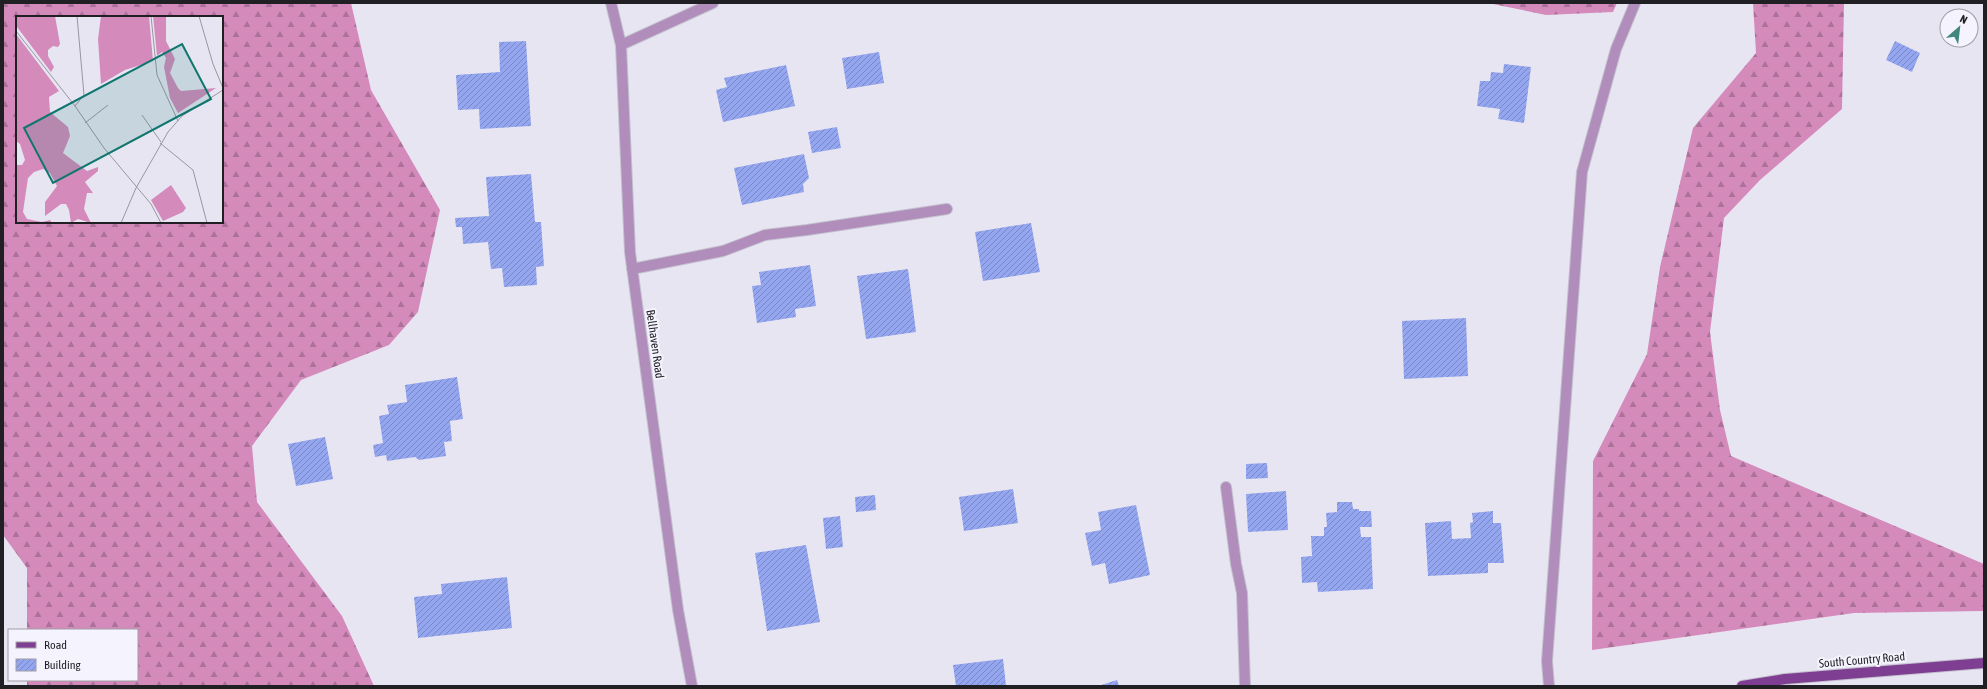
<svg xmlns="http://www.w3.org/2000/svg" width="1987" height="689" font-family="'Asap Condensed',sans-serif">
	<style>
		.forest { fill: url(#forest-firs); fill-rule: evenodd }
		.building { fill: url(#building-hatch) }
		.lines { fill: none; stroke-linecap: round; stroke-linejoin: round }
		.minor-casing { stroke: #c4c1ce; stroke-width: 12 }
		.major-casing { stroke: #c4c1ce; stroke-width: 12 }
		.minor { stroke: #b08dbb; stroke-width: 10 }
		.major { stroke: #7e3e92; stroke-width: 10 }
		.labels { text-anchor: middle; dominant-baseline: central; stroke-width: 4; stroke-linejoin: round; paint-order: stroke }
		.street-label { font-size: 12px; fill: #201f23; stroke: #f5f3fe }
		.inset-road { fill: none; stroke: #9896a0; stroke-width: 1 }
		.view { fill: #0f766e; fill-opacity: 0.15; stroke: #0f766e; stroke-width: 2 }
		.inset-edge { fill: none; stroke: #201f23; stroke-width: 2 }
	</style>
	<defs>
		<pattern id="forest-firs" width="22" height="20" patternUnits="userSpaceOnUse"><rect width="22" height="20" fill="#d48bbc"/><path d="M5 1l3.5 6h-7zM16 11l3.5 6h-7z" fill="#ac7198"/></pattern>
		<pattern id="building-hatch" width="6" height="6" patternUnits="userSpaceOnUse"><rect width="6" height="6" fill="#94a6ef"/><path d="M-1 1l2-2M0 6l6-6M5 7l2-2" fill="none" stroke="#7887c1"/></pattern>
	</defs>
	<rect width="100%" height="100%" fill="#e8e5f3"/>
	<path class="forest" d="M 3,3 L 351,3 L 371,90 L 440,210 L 418,312 L 389,345 L 301,380 L 252,446 L 257,502 L 342,616 L 374,686 L 27,686 L 27,680 L 137,680 L 137,630 L 27,630 L 27,568 L 3,535 ZM 17,17 L 222,17 L 222,222 L 17,222 Z
		M 1488,3 L 1617,3 L 1613,12 L 1546,15 Z
		M 1753,3 L 1844,3 L 1842,109 L 1760,180 L 1724,218 L 1710,332 L 1720,410 L 1731,456 L 1984,564 L 1984,611 L 1854,613 L 1592,650 L 1593,461 L 1647,354 L 1660,267 L 1693,128 L 1756,53 Z"/>
	<path class="building" d="M 526,41 L 531,126 L 480,129 L 479,109 L 458,110 L 456,75 L 500,72 L 499,42 Z
		M 1895,41 L 1920,53 L 1912,72 L 1886,60 Z
		M 879,52 L 884,83 L 847,89 L 842,58 Z
		M 1504,64 L 1531,67 L 1524,123 L 1498,119 L 1500,109 L 1477,106 L 1480,81 L 1490,81 L 1491,72 L 1503,73 Z
		M 786,65 L 795,106 L 723,122 L 716,90 L 727,87 L 724,78 Z
		M 837,127 L 841,148 L 812,153 L 808,132 Z
		M 804,154 L 809,178 L 803,184 L 804,192 L 742,205 L 734,168 Z
		M 531,174 L 535,222 L 541,222 L 544,266 L 536,267 L 537,285 L 504,287 L 502,268 L 491,269 L 488,242 L 463,244 L 462,227 L 456,227 L 455,218 L 489,216 L 486,177 Z
		M 1031,223 L 1040,272 L 983,281 L 975,232 Z
		M 810,265 L 816,306 L 795,309 L 796,317 L 757,323 L 752,286 L 761,285 L 759,272 Z
		M 908,269 L 916,332 L 866,339 L 857,276 Z
		M 1466,318 L 1468,376 L 1404,379 L 1402,321 Z
		M 457,377 L 463,419 L 450,421 L 452,441 L 444,442 L 446,456 L 419,460 L 415,457 L 387,461 L 386,455 L 375,457 L 373,445 L 383,443 L 379,416 L 389,414 L 387,405 L 407,402 L 405,385 Z
		M 325,437 L 333,479 L 296,486 L 288,444 Z
		M 1267,463 L 1268,478 L 1246,479 L 1246,464 Z
		M 1013,489 L 1018,523 L 964,531 L 959,497 Z
		M 1286,491 L 1288,530 L 1248,532 L 1246,494 Z
		M 875,495 L 876,510 L 856,512 L 855,497 Z
		M 1337,502 L 1352,502 L 1353,509 L 1359,509 L 1359,511 L 1371,511 L 1372,527 L 1360,527 L 1361,537 L 1371,537 L 1373,589 L 1318,592 L 1317,582 L 1302,583 L 1301,557 L 1312,556 L 1311,536 L 1324,536 L 1324,527 L 1327,527 L 1326,513 L 1337,512 Z
		M 1136,505 L 1150,575 L 1109,584 L 1105,563 L 1092,566 L 1085,533 L 1101,530 L 1098,512 Z
		M 1493,511 L 1493,523 L 1501,523 L 1504,563 L 1488,563 L 1488,573 L 1428,576 L 1425,523 L 1451,521 L 1452,539 L 1471,538 L 1470,523 L 1473,522 L 1472,513 Z
		M 840,516 L 843,547 L 826,549 L 823,518 Z
		M 806,545 L 820,622 L 767,631 L 755,553 Z
		M 507,577 L 512,628 L 418,638 L 414,597 L 442,594 L 441,584 Z
		M 1003,659 L 1006,686 L 956,686 L 953,665 Z
		M 1117,680 L 1119,686 L 1098,686 Z"/>
	<g class="lines">
		<defs>
			<path id="minor" d="M 611,3 L 621,45 L 630,252 L 678,610 L 692,686
				M 621,45 L 713,3
				M 632,269 L 723,251 L 765,235 L 807,230 L 947,209
				M 1226,487 L 1236,564 L 1242,593 L 1245,686
				M 1549,686 L 1547,661 L 1582,172 L 1616,49 L 1635,3"/>
			<path id="major" d="M 1742,686 L 1785,679 L 1984,663"/>
		</defs>
		<use href="#minor" class="minor-casing"/>
		<use href="#major" class="major-casing"/>
		<use href="#minor" class="minor"/>
		<use href="#major" class="major"/>
	</g>
	<g class="labels">
		<g class="street-label">
			<text transform="translate(655 344) rotate(82)">Bellhaven Road</text>
			<text transform="translate(1862 660) rotate(-5)">South Country Road</text>
		</g>
	</g>
	<g transform="translate(16 16)">
		<rect width="207" height="207" fill="#e8e5f3"/>
		<path d="M 0,0 L 39,0 L 44,28 L 42,31 L 37,30 L 32,34 L 32,40 L 38,51 L 35,56 L 1,11 ZM 85,0 L 133,0 L 137,45 L 109,54 L 85,68 L 82,23 ZM 137,0 L 150,0 L 150,25 L 159,43 L 154,57 L 162,72 L 165,75 L 200,72 L 162,97 L 154,82 L 148,51 L 150,42 L 146,36 L 141,40 ZM 0,18 L 43,75 L 33,81 L 34,96 L 52,111 L 54,120 L 47,137 L 71,155 L 82,151 L 82,155 L 69,166 L 77,177 L 71,177 L 68,193 L 75,207 L 62,203 L 55,207 L 53,194 L 50,188 L 45,188 L 29,200 L 29,186 L 41,170 L 34,157 L 27,153 L 18,156 L 12,162 L 7,196 L 11,203 L 26,206 L 34,204 L 36,207 L 0,207 L 0,149 L 6,149 L 9,144 L 4,128 L 0,125 ZM 155,169 L 170,192 L 167,196 L 147,205 L 135,184 Z" fill="#d48bbc"/>
		<path class="inset-road" d="M 135,0 L 141,59 L 162,105M 183,0 L 197,48 L 207,72M 0,15 L 59,90 L 88,132 L 135,188 L 145,207M 59,90 L 68,79 L 61,0M 126,99 L 145,126M 69,107 L 92,89M 144,127 L 177,154 L 191,207M 105,207 L 120,172 L 152,116 L 166,100 L 207,74"/>
		<path class="view" d="M 166,28 L 195,83 L 37,167 L 8,112 Z"/>
		<rect width="207" height="207" class="inset-edge"/>
	</g>
	<rect width="1987" height="689" fill="none" stroke="#201f23" stroke-width="8"/>
	<rect x="8" y="629" width="130" height="52" fill="#f5f3fe" stroke="#a09ea6"/>
	<rect x="16" y="642" width="20" height="6" fill="#7e3e92" stroke="#a09ea6"/>
	<text x="44" y="649" font-size="12" fill="#201f23">Road</text>
	<rect x="16" y="659" width="20" height="12" fill="url(#building-hatch)" stroke="#a09ea6"/>
	<text x="44" y="669" font-size="12" fill="#201f23">Building</text>
	<g transform="translate(1959 28) rotate(28)"><circle r="19" fill="#f5f3fe" stroke="#a09ea6"/>
	<path d="M0-3L7 15L0 10L-7 15Z" fill="#41877e"/>
	<text y="-6" font-size="11" font-weight="bold" text-anchor="middle" fill="#201f23">N</text>
	</g>
</svg>
